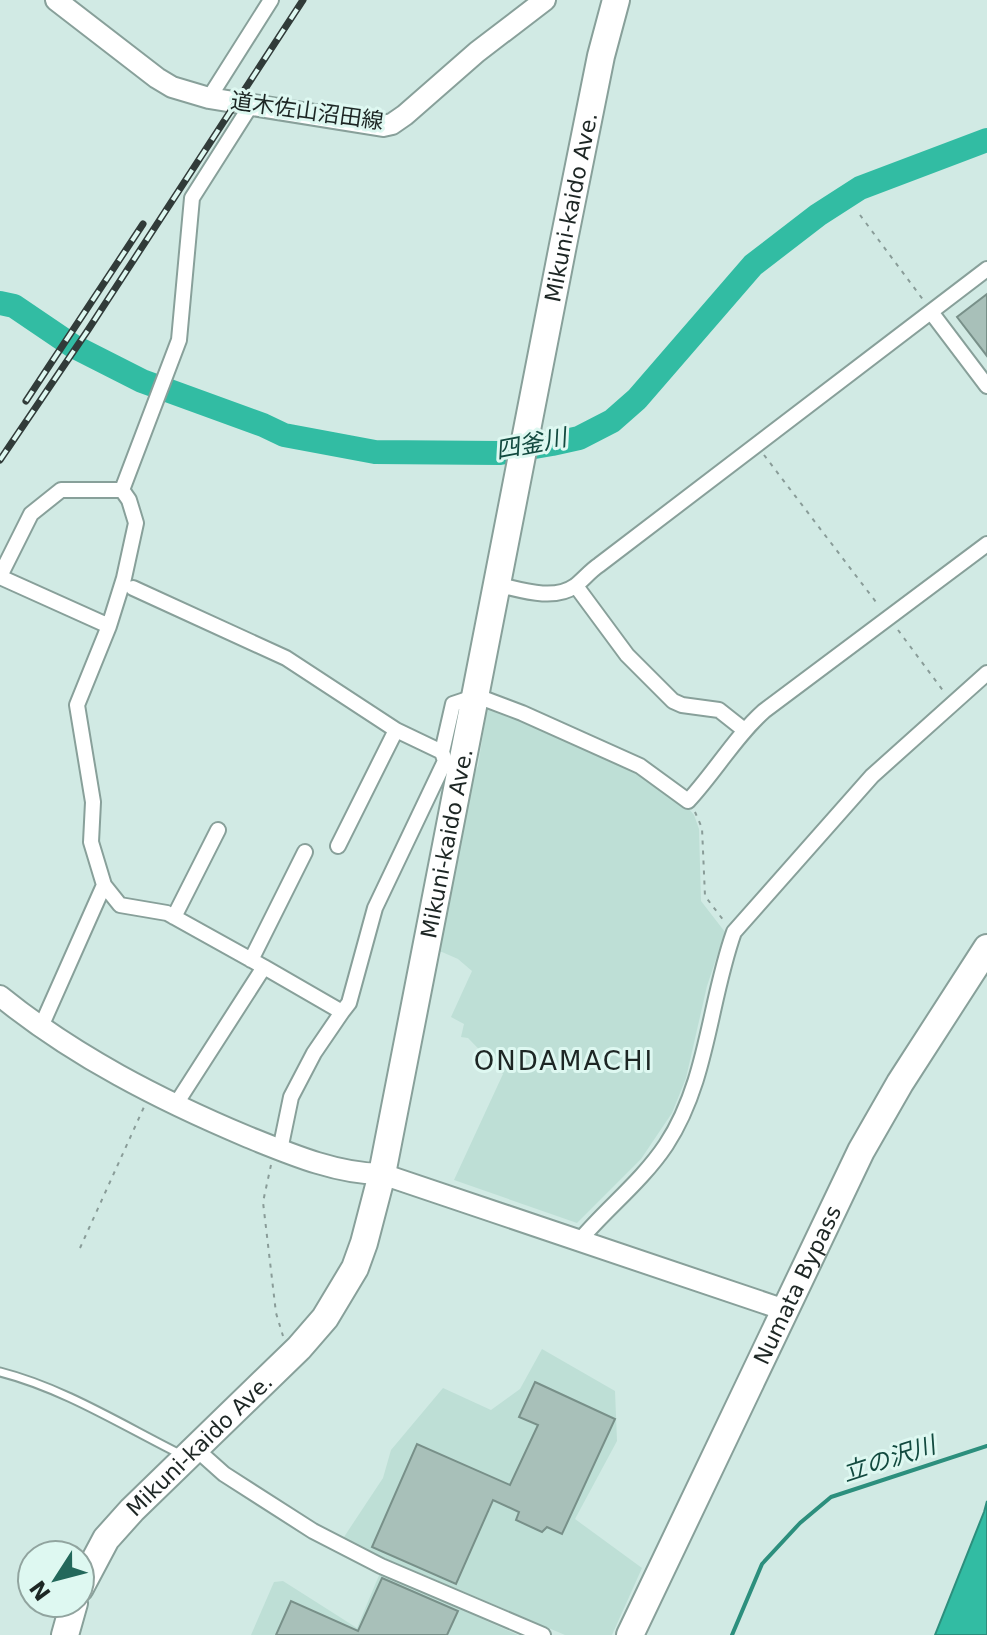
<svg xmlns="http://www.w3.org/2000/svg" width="987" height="1635" font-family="'DejaVu Sans','Noto Sans JP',sans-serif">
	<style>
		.built { fill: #bedfd6 }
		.water { fill: #32bca3; stroke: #2c8f7d; stroke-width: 2 }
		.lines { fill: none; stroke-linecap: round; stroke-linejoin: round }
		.stream { stroke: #2c8f7d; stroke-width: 4 }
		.river { stroke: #32bca3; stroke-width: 24 }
		.building { fill: #a8c0b9; stroke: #789089; stroke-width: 2 }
		.lane-casing { stroke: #88a09a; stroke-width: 11 }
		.street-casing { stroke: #88a09a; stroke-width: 18 }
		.secondary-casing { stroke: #88a09a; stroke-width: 24 }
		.highway-casing { stroke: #88a09a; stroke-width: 30 }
		.path { stroke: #899c98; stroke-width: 2; stroke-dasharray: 4 6; stroke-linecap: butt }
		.lane { stroke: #fff; stroke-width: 7 }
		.street { stroke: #fff; stroke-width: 14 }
		.secondary { stroke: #fff; stroke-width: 20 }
		.highway { stroke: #fff; stroke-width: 26 }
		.rail-casing { stroke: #313b39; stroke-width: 7 }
		.rail { stroke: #def8f1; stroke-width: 4; stroke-dasharray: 12; stroke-linecap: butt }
		.labels { text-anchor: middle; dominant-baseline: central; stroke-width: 6; stroke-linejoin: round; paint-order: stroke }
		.street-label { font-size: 22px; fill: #1d2624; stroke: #def8f1 }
		.water-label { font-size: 24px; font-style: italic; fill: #124a3f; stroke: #def8f1 }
		.quarter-label { font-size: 26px; letter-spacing: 2px; fill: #1d2624; stroke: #def8f1 }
	</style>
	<rect width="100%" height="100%" fill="#d1eae4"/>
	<path class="built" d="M 488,702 L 639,769 L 684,803 L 694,815 L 699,829 L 701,901 L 725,932 L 707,986 L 686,1078 L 672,1113 L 641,1159 L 577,1223 L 454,1180 L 503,1074 L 468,1038 L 461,1037 L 464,1024 L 451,1017 L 472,971 L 458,959 L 442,952 L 434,952 L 462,797 L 478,766 Z
		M 542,1349 L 615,1391 L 617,1441 L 575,1519 L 642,1568 L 612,1635 L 565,1635 L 342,1540 L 383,1478 L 391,1450 L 443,1388 L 491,1410 L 520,1389 Z
		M 380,1573 L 518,1635 L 251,1635 L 274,1582 L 283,1581 L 357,1628 Z"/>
	<path class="water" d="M 987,1501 L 987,1635 L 935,1635 L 984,1512 Z"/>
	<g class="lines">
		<path class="stream" d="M 732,1635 L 762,1564 L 800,1523 L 831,1497 L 987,1446"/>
		<path class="river" d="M 0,303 L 14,306 L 73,346 L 142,381 L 263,425 L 284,435 L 375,452 L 500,453 L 552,444 L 579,438 L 612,421 L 637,399 L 753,265 L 818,215 L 860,188 L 987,140"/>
	</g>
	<path class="building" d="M 987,294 L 987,356 L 957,317 Z
		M 535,1382 L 615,1419 L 562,1534 L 547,1527 L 542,1532 L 516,1520 L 519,1512 L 493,1500 L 456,1584 L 372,1547 L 417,1444 L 510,1485 L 538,1425 L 519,1417 Z
		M 382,1578 L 458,1611 L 447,1635 L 276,1635 L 291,1601 L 358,1631 Z"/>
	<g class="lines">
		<defs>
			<path id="lane" d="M 0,1372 C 63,1388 122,1425 180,1454"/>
			<path id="street" d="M 209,98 L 271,0
				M 931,312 L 987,386
				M 0,576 L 31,514 L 61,490 L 122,490
				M 0,577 L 109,626
				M 499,585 C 521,590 554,601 575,586 C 583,580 590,571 599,565 L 987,269
				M 576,586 L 627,655 L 673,701 L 682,705 L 719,710 L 743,729
				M 133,588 L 286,658 L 396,730
				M 338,846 L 396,730 L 442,752 L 453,704 L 477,696 L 522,713 L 640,766 L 688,801 C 715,772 735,737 764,711 L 987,544
				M 104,885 L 120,905 L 167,913 L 264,967 L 176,1104
				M 174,917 L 218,830
				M 251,960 L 305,852
				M 264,967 L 342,1012 L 349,1003 L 375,908 L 445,761 L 442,752
				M 40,1029 L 104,885 L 91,842 L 93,802 L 77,705 L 109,626 L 124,578 L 136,523 L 129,500 L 122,490 L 179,340 L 192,198 L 251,105
				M 280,1150 L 291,1097 L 314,1053 L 342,1012
				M 580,1240 C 607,1208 642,1181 666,1145 C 708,1081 709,1002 734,932 L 872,776 L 987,673
				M 196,1449 L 224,1474 L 313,1531 L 381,1566 L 543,1635"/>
			<path id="secondary" d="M 56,0 L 157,78 L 172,87 L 209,98 L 383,126 L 392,124 L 405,115 L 477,52 L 545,0
				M 0,996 C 74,1056 160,1100 248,1137 C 290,1154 337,1174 382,1174 L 785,1310"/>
			<g id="highway">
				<path id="s1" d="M 80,1588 L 106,1539 L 132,1510 L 299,1348 L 325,1318 L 355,1268 L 364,1243 L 382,1174 L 563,245 L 601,56 L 616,0"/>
				<path d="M 65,1635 L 74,1603"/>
				<path id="s2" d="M 630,1635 L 861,1151 L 900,1083 L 987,948"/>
			</g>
		</defs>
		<use href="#lane" class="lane-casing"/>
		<use href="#street" class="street-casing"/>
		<use href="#secondary" class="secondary-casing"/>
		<use href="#highway" class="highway-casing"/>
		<path class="path" d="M 860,215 L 924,301
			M 764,455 L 879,606
			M 898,630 L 944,692
			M 695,812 L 702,828 L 705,896 L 724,921
			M 271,1165 L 263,1202 L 276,1313 L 283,1336
			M 80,1248 L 144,1107"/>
		<use href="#lane" class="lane"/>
		<use href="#street" class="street"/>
		<use href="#secondary" class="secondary"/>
		<use href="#highway" class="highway"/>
		<defs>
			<path id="rail" d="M 26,401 L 143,224
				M 0,460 L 88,330 L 303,0"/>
		</defs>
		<use href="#rail" class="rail-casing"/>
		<use href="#rail" class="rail"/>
	</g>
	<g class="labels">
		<g class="street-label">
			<text transform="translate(307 111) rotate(8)">道木佐山沼田線</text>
			<text stroke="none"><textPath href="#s1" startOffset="1508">Mikuni-kaido Ave.</textPath></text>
			<text stroke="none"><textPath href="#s1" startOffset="860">Mikuni-kaido Ave.</textPath></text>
			<text stroke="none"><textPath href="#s2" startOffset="388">Numata Bypass</textPath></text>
			<text stroke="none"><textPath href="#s1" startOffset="188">Mikuni-kaido Ave.</textPath></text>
		</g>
		<g class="water-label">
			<text transform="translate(531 444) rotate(-11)">四釜川</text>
			<text transform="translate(889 1459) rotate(-18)">立の沢川</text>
		</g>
		<g class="quarter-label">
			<text x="564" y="1061">ONDAMACHI</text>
		</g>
	</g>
	<g transform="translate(56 1579) rotate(234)"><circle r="38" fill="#def8f1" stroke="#91a49f" stroke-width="2"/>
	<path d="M0-6L14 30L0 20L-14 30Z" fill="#23685b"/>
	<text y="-12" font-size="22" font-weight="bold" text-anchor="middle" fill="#1d2624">N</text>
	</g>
</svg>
